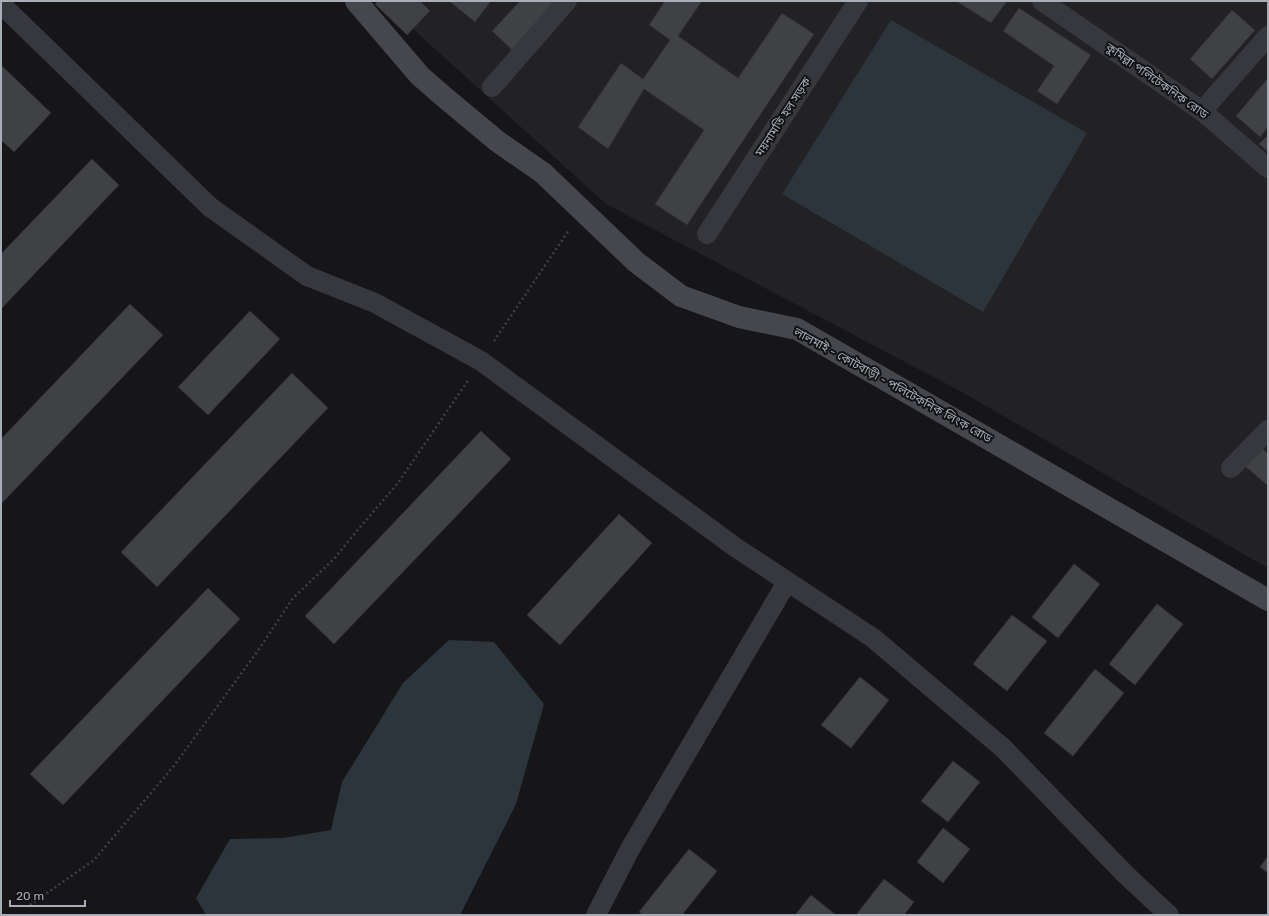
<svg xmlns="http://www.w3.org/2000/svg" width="1269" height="916" font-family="Rubik,'Noto Sans Bengali',sans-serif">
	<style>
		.built { fill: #222225 }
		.water { fill: #2c353c }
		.building { fill: #404145; stroke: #303034 }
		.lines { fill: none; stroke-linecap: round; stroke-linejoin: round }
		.path { stroke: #3d3f44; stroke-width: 2.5; stroke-dasharray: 2 3; stroke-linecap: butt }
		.street { stroke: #37383d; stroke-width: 20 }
		.secondary { stroke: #45474d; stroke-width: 22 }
		.labels { text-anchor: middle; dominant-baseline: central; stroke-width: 4; stroke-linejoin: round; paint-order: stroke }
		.street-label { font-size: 12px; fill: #a8adb8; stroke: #111113 }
	</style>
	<rect width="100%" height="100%" fill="#161618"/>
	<path class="built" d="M 382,1 L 1268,1 L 1268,568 L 958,390 L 606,204 Z"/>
	<path class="water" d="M 891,20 L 1087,133 L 983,312 L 782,194 Z
		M 449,640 L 494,642 L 544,704 L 516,804 L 460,915 L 206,915 L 196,898 L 230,839 L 283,838 L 331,830 L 342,782 L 403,683 Z"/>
	<path class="building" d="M 378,1 L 420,1 L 430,11 L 407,35 L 375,4 Z
		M 449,1 L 491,1 L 475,22 Z
		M 520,1 L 556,1 L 512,50 L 492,31 Z
		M 665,1 L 702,1 L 678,36 L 738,78 L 782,13 L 814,34 L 687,225 L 655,204 L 704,130 L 644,89 L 608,149 L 578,127 L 621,63 L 643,79 L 670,40 L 649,25 Z
		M 956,1 L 1007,1 L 991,23 Z
		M 1019,8 L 1091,55 L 1057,104 L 1037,91 L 1054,66 L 1003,31 Z
		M 1232,10 L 1255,30 L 1212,79 L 1190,59 Z
		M 1,65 L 51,113 L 14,152 L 1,140 Z
		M 1268,78 L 1268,127 L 1260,137 L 1236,116 Z
		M 1268,135 L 1268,152 L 1259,144 Z
		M 92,159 L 119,185 L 1,309 L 1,254 Z
		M 130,304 L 163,335 L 1,504 L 1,439 Z
		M 250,311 L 280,339 L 208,415 L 178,387 Z
		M 292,373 L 328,408 L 157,587 L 121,552 Z
		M 481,431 L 511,459 L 334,644 L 305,616 Z
		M 1262,448 L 1268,454 L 1268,486 L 1245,466 Z
		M 619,514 L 652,543 L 560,645 L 527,615 Z
		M 1074,564 L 1100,584 L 1058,638 L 1032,617 Z
		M 208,588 L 240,619 L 63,805 L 30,774 Z
		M 1157,604 L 1183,624 L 1135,685 L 1109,664 Z
		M 1012,615 L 1047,641 L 1007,691 L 973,664 Z
		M 1095,669 L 1124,693 L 1073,756 L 1044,733 Z
		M 860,677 L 889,700 L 851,748 L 821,725 Z
		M 953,761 L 980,782 L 948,822 L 921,801 Z
		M 943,828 L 970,849 L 943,883 L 917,862 Z
		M 689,849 L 717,871 L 682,915 L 643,915 L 639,912 Z
		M 1268,856 L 1268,873 L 1260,867 Z
		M 884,879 L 914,902 L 904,915 L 856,915 Z
		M 811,895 L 836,915 L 795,915 Z"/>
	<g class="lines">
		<path class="path" d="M 494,341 L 569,230
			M 30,905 L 94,860 L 173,767 L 257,652 L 293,598 L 333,560 L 361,526 L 398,483 L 469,379"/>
		<path class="street" d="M 1042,1 L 1202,111 L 1268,168
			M 1,4 L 210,207 L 307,276 L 375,303 L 481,361 L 735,547 L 873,638 L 1003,748 L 1126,875 L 1169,915
			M 492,87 L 567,1
			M 1202,111 L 1268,36
			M 707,234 L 858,1
			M 1231,468 L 1268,430
			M 596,915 L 630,849 L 787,582"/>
		<path class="secondary" d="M 356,1 L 420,76 L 443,96 L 497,141 L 543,173 L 636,262 L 681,296 L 739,317 L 797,329 L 1268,600"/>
	</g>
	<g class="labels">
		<g class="street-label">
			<text transform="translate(1157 81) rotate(35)">কুমিল্লা পলিটেকনিক রোড</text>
			<text transform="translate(783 117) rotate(-57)">ময়নামতি হল সড়ক</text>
			<text transform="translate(893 385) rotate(29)">লালমাই - কোটবাড়ী - পলিটেকনিক লিংক রোড</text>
		</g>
	</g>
	<rect width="1269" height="916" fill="none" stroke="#a8adb8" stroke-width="4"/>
	<path d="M10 900v6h75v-6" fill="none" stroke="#a8adb8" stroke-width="2"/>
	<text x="16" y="900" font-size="12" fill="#a8adb8" stroke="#111113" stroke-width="3" paint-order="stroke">20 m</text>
</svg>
